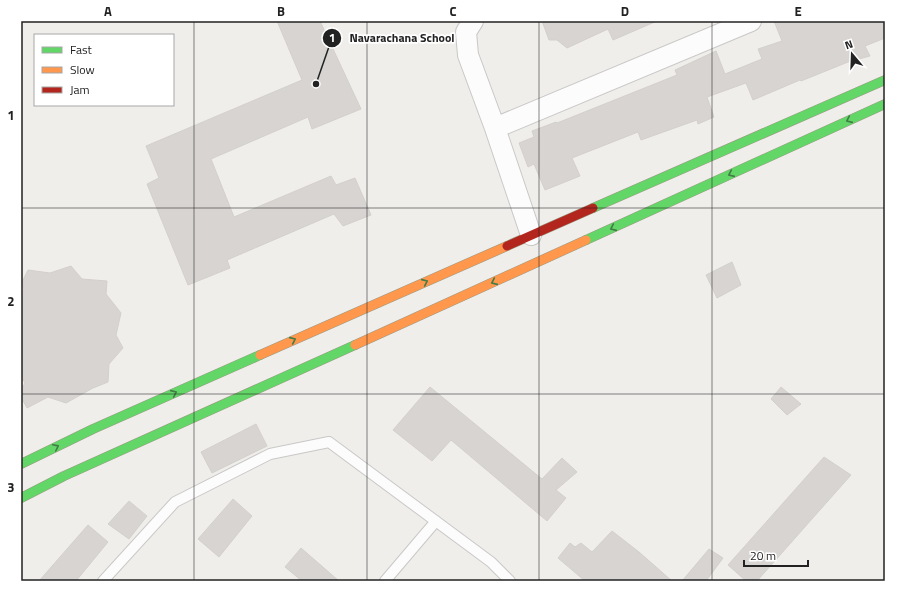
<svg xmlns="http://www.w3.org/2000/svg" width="906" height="602" font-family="'Titillium Web',sans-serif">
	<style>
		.building { fill: #d7d4d2; stroke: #d3d0cc }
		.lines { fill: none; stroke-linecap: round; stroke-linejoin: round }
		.lane-casing { stroke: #c9c8c7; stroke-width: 12 }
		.street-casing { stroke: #c9c8c7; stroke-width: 22 }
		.fast-casing { stroke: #999a82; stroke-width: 10 }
		.slow-casing { stroke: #999a82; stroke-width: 10 }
		.jam-casing { stroke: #999a82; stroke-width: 10 }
		.lane { stroke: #fdfcfc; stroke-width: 10 }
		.street { stroke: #fdfcfc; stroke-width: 20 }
		.fast { stroke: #63d668; stroke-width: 9 }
		.slow { stroke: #ff974d; stroke-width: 9 }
		.jam { stroke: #b3261e; stroke-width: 9 }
		.oneway { stroke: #427c45 }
		.grid { fill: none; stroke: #222; stroke-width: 1; stroke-opacity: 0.55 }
		.leader { fill: none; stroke: #222; stroke-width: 1.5 }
		.callout-dot { fill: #222; stroke: #fff; stroke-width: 1.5 }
		.mark-label { font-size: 12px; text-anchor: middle; font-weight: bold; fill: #fff }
		.callout-label { font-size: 12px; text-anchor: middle; font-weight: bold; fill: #222; stroke: #fff; stroke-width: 3.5; stroke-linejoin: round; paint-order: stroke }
		.neatline { fill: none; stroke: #222; stroke-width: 1.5 }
		.grid-label { font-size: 13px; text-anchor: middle; font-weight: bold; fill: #222 }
	</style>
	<rect width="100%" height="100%" fill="#f0eeeb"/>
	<path class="building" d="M 277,21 L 320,21 L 361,109 L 312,129 L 308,117 L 211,159 L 234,217 L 331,176 L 336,185 L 355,178 L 371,215 L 343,226 L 334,214 L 227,260 L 230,268 L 188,285 L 147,184 L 159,178 L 146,146 L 302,80 Z
		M 542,21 L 657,21 L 613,40 L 608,29 L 567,48 L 557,40 L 549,40 Z
		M 774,21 L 885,21 L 885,38 L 865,46 L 870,56 L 848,62 L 801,81 L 800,80 L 753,100 L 746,83 L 707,97 L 714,117 L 698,124 L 697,120 L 641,140 L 638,132 L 572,158 L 580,176 L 545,190 L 534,164 L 528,167 L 519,143 L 534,137 L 532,131 L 556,122 L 557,123 L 677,75 L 675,70 L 716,51 L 725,74 L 762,59 L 758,49 L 782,41 Z
		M 732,262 L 741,285 L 717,298 L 706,275 Z
		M 71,266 L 82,279 L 107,281 L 106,294 L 121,313 L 116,335 L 123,348 L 109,364 L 108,382 L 93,388 L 66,403 L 48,397 L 27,408 L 21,397 L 21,390 L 25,383 L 21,376 L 21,292 L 24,290 L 22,282 L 28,270 L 50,273 Z
		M 430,387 L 542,479 L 562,458 L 577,472 L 556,490 L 566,498 L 547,521 L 451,440 L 432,461 L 393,430 Z
		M 781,387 L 801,404 L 787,415 L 771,399 Z
		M 256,424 L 267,446 L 212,473 L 201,452 Z
		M 824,457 L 851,475 L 757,581 L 746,581 L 728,565 Z
		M 233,499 L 252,516 L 219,557 L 198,539 Z
		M 129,501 L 147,516 L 129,539 L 108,524 Z
		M 88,525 L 108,542 L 76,581 L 39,581 Z
		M 612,531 L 639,552 L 672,581 L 585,581 L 558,558 L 570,543 L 575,547 L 581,543 L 592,552 Z
		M 301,548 L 339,581 L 302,581 L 285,567 Z
		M 709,549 L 723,558 L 706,581 L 682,581 Z"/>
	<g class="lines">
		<defs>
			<path id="lane" d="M 103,581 L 175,502 L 270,454 L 329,442 L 491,562 L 510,581
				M 385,581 L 436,521"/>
			<path id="street" d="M 473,21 L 466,32 L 468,55 L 495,128 L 531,235
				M 495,128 L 751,21"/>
			<path id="fast" d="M 593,208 L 885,80
				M 586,240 L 885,104
				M 21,464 L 93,429 L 260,355
				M 21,498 L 64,476 L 355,345"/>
			<path id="slow" d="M 355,345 L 586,240
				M 260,355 L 507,246"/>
			<path id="jam" d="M 507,246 L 593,208"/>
		</defs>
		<use href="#lane" class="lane-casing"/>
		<use href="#street" class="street-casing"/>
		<use href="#fast" class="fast-casing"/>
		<use href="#slow" class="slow-casing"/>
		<use href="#jam" class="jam-casing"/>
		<use href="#lane" class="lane"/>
		<use href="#street" class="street"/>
		<use href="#fast" class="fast"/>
		<use href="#slow" class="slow"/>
		<use href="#jam" class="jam"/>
	</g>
	<defs><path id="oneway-chevron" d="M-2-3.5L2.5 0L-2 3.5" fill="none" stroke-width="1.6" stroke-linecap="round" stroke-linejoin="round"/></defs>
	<g class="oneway">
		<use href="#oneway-chevron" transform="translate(849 120) rotate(156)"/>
		<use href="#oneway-chevron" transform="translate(731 174) rotate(156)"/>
		<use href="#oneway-chevron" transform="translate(613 228) rotate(156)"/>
		<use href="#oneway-chevron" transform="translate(425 282) rotate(-24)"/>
		<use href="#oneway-chevron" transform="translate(494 282) rotate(156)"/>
		<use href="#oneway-chevron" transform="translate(293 340) rotate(-24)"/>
		<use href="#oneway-chevron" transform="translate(174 393) rotate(-24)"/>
		<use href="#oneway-chevron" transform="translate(56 447) rotate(-26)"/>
	</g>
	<path class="grid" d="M 194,21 L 194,581M 367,21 L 367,581M 539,21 L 539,581M 712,21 L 712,581M 21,208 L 885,208M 21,394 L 885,394"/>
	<path class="leader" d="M316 84L332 38"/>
	<g class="callout-dot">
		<circle cx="316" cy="84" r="4"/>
		<circle cx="332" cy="38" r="10"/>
	</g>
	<g class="mark-label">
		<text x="332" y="42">1</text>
	</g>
	<g class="callout-label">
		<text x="402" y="42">Navarachana School</text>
	</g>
	<rect width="906" height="602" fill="none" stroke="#ffffff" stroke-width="44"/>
	<rect x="34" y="34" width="140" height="72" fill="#ffffff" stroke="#a7a7a7"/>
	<rect x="42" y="47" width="20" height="6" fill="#63d668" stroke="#a7a7a7"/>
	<text x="70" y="54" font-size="12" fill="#222222">Fast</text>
	<rect x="42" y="67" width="20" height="6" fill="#ff974d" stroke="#a7a7a7"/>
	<text x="70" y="74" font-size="12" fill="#222222">Slow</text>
	<rect x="42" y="87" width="20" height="6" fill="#b3261e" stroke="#a7a7a7"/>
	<text x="70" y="94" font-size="12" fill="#222222">Jam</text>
	<g transform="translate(852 54) rotate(341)" stroke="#ffffff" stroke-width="3" paint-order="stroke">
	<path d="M0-3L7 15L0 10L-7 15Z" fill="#222222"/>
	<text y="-6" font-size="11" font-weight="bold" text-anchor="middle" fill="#222222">N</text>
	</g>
	<path d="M744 560v6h64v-6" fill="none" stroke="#222222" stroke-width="2"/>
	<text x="750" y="560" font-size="12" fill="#222222" stroke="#ffffff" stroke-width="3" paint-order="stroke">20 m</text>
	<rect x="22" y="22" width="862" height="558" class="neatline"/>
	<g class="grid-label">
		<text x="108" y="16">A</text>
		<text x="281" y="16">B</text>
		<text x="453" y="16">C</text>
		<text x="625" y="16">D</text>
		<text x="798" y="16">E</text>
		<text x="11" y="120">1</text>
		<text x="11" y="306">2</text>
		<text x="11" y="492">3</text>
	</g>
</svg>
